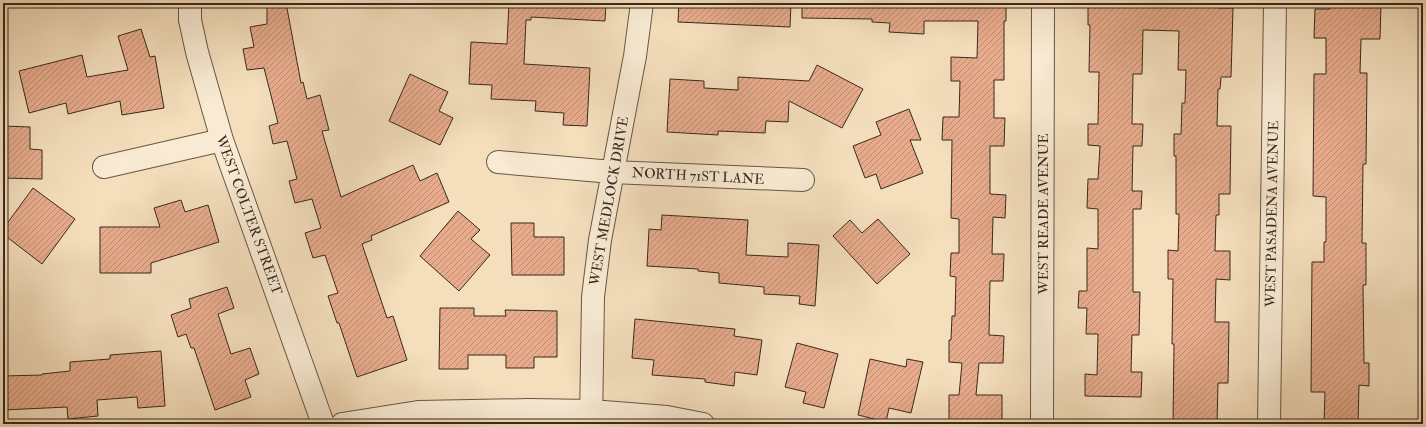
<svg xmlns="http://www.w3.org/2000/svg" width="1426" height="427" font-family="'IM FELL Double Pica',serif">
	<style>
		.building { fill: url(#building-hatch); stroke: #39291d }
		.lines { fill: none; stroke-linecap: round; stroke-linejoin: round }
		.minor-casing { stroke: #685645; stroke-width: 24 }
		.minor { stroke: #f8ead3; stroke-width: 22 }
		.labels { text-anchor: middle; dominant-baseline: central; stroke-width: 3; stroke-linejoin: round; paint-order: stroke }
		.street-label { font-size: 14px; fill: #39291d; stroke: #f8ead3 }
	</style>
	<defs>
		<pattern id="building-hatch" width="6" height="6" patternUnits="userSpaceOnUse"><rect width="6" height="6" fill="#e8ac8d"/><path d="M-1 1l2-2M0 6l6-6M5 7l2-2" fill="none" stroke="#bd8c73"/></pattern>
	</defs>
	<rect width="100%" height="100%" fill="#f4debc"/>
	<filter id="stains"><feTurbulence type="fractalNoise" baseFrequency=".005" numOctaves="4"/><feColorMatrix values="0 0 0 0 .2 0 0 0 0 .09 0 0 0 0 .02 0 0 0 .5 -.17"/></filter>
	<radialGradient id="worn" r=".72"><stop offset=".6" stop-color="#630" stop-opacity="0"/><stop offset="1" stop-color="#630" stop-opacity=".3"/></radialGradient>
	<path class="building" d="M 267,3 L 286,3 L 301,83 L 303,82 L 307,99 L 320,95 L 329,130 L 322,131 L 341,197 L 413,165 L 420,181 L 437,173 L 449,202 L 371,236 L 372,240 L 362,244 L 387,318 L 393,316 L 407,360 L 357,377 L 339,323 L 337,323 L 328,296 L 338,293 L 325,255 L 313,258 L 305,233 L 321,228 L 312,199 L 295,203 L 289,181 L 297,179 L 287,141 L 273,144 L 269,126 L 278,123 L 264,68 L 247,70 L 243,49 L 254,47 L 250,27 L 267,24 Z
		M 509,3 L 606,3 L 605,21 L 531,17 L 531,20 L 526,20 L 524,64 L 590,68 L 587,126 L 563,125 L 564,113 L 535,111 L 536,101 L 491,99 L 492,85 L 469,84 L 471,42 L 507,44 Z
		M 679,3 L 791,3 L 790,27 L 678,22 Z
		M 802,3 L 1006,3 L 1006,21 L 1004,21 L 1004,80 L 994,80 L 994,118 L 1005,118 L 1004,146 L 990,146 L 990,194 L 1006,195 L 1005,218 L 993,217 L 992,254 L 1004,254 L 1003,281 L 990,281 L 989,335 L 1004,336 L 1003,363 L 979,363 L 976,395 L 1002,395 L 1002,420 L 990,420 L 990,424 L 956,424 L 956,421 L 949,420 L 949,395 L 959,395 L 962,363 L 949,362 L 949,340 L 951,340 L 952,316 L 955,316 L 956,277 L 950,276 L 951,253 L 959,253 L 959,219 L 951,218 L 952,140 L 942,140 L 943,117 L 959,117 L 960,81 L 951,81 L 951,57 L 977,58 L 978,21 L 924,21 L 924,34 L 889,32 L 890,23 L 872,22 L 872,19 L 802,18 Z
		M 1088,3 L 1218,3 L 1218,8 L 1233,8 L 1231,77 L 1221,77 L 1220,89 L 1218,89 L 1217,126 L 1231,126 L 1230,194 L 1219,194 L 1219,215 L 1216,215 L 1215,251 L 1230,251 L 1230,280 L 1216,279 L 1215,322 L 1229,322 L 1228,383 L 1218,383 L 1217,424 L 1173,424 L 1174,344 L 1172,344 L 1173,279 L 1168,279 L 1168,250 L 1178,251 L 1179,214 L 1176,214 L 1176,156 L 1174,156 L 1174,134 L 1181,134 L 1182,103 L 1185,103 L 1186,70 L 1178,70 L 1179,31 L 1143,30 L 1142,74 L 1133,74 L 1132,124 L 1143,124 L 1142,146 L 1133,146 L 1132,191 L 1142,191 L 1141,209 L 1133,209 L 1133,292 L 1140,292 L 1139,335 L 1132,335 L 1131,372 L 1142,372 L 1141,397 L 1085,396 L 1085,374 L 1097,375 L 1098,334 L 1086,334 L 1087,308 L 1078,308 L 1079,291 L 1087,291 L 1087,248 L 1098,249 L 1098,209 L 1087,208 L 1088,179 L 1098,179 L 1100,146 L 1088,145 L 1088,124 L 1098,124 L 1099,72 L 1089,72 L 1090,25 L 1088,25 Z
		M 1330,3 L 1381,3 L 1380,39 L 1361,39 L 1360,73 L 1367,73 L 1366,164 L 1363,164 L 1362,243 L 1366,243 L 1366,285 L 1363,285 L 1364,363 L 1369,363 L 1369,386 L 1359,385 L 1358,424 L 1324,424 L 1325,392 L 1311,392 L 1312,262 L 1324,262 L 1324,242 L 1326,242 L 1326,197 L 1313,196 L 1314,74 L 1326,74 L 1326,38 L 1314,38 L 1315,9 L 1330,9 Z
		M 141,29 L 150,57 L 155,56 L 164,108 L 122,115 L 120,101 L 68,114 L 66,103 L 29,113 L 19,71 L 82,55 L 87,77 L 128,70 L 118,36 Z
		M 817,65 L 863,89 L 842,128 L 789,101 L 788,122 L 766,121 L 765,133 L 718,131 L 718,135 L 667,132 L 670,79 L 704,81 L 704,88 L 738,90 L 738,77 L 809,81 Z
		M 410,74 L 448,92 L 439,111 L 453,118 L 440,145 L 389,121 Z
		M 909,109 L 921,140 L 910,140 L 923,173 L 881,189 L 876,174 L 865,178 L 853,146 L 881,135 L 876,122 Z
		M 3,126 L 30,127 L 30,149 L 42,150 L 42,179 L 3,178 Z
		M 33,188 L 75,219 L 42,264 L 3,234 L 3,229 Z
		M 181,200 L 185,212 L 208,205 L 219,242 L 151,263 L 151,273 L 100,273 L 100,227 L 160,227 L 154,208 Z
		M 458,211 L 480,230 L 471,239 L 490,255 L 459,291 L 420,256 Z
		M 662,215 L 748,220 L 746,255 L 788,257 L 788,243 L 819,245 L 815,306 L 799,304 L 800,296 L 764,294 L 764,287 L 719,283 L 719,273 L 698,271 L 698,269 L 647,266 L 649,229 L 661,230 Z
		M 878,219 L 910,254 L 877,284 L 833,236 L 850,220 L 862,233 Z
		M 511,223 L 534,223 L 534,237 L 564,237 L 564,275 L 512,275 Z
		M 227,287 L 234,308 L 218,314 L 231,354 L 250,348 L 259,374 L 245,380 L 251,397 L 215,410 L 194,348 L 191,348 L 186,334 L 178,337 L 171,315 L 191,308 L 189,299 Z
		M 440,308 L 474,308 L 474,316 L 506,316 L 505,310 L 557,311 L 557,357 L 534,357 L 534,368 L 506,368 L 506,355 L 468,355 L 468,369 L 439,369 Z
		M 635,319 L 735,329 L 734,336 L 762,340 L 757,375 L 735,372 L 734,386 L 705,382 L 705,379 L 652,375 L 654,360 L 632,358 Z
		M 797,343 L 838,354 L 824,408 L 803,403 L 806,392 L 785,387 Z
		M 161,351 L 165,406 L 138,408 L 137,397 L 97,400 L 98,416 L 68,419 L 67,407 L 3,410 L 3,376 L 42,375 L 42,374 L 70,371 L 70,362 L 110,359 L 110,355 Z
		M 870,359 L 906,367 L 907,359 L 923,362 L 911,413 L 889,408 L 886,422 L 858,415 Z"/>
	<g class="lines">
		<defs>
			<path id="minor" d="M 190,3 L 190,20 L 197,52 L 222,140 L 323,424
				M 498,162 L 612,172 L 803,180
				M 104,167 L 222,140
				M 342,424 L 418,412 L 529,410 L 591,411 L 667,417 L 703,424
				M 591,424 L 593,297 L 600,240 L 635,56 L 642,3
				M 1042,424 L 1043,3
				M 1269,424 L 1275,3"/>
		</defs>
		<use href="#minor" class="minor-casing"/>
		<use href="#minor" class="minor"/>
	</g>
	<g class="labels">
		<g class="street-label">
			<text transform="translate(698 176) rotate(3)">NORTH 71ST LANE</text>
			<text transform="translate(609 201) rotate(-80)">WEST MEDLOCK DRIVE</text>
			<text transform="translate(1043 214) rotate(-90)">WEST READE AVENUE</text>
			<text transform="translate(1272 214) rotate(-89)">WEST PASADENA AVENUE</text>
			<text transform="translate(249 215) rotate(70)">WEST COLTER STREET</text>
		</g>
	</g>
	<rect width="1426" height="427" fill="none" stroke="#f4debc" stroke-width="16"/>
	<rect x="4" y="4" width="1418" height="419" fill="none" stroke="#39291d" stroke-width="2"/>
	<rect x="8" y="8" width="1410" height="411" fill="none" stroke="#39291d"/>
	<rect width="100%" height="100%" filter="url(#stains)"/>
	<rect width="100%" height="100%" fill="url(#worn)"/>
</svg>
